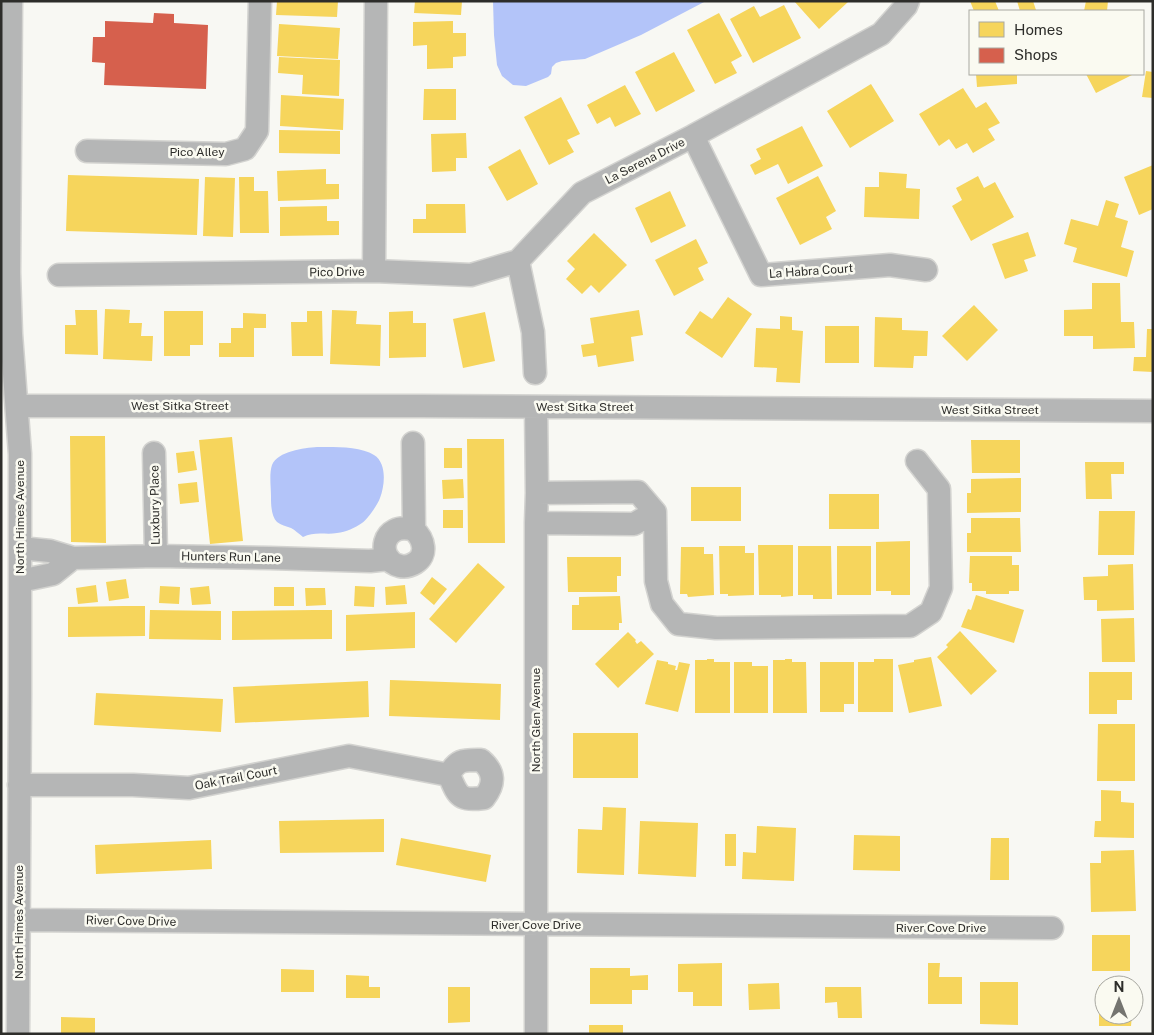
<svg xmlns="http://www.w3.org/2000/svg" width="1154" height="1035" font-family="'Public Sans',sans-serif">
	<style>
		.water { fill: #b3c4f9 }
		.homes { fill: #f6d55c }
		.shops { fill: #d6604d }
		.lines { fill: none; stroke-linecap: round; stroke-linejoin: round }
		.minor-casing { stroke: #d3d3d0; stroke-width: 25 }
		.minor { stroke: #b5b6b6; stroke-width: 22 }
		.labels { text-anchor: middle; dominant-baseline: central; stroke-width: 5; stroke-linejoin: round; paint-order: stroke }
		.street-label { font-size: 12px; fill: #2d2d2a; stroke: #fafaf1 }
	</style>
	<rect width="100%" height="100%" fill="#f8f8f3"/>
	<path class="water" d="M 493,1 L 706,1 L 641,35 L 585,59 L 562,61 L 556,63 L 552,67 L 551,74 L 548,77 L 526,86 L 513,85 L 502,76 L 497,65 L 494,35 Z
		M 317,447 C 334,447 360,446 374,455 C 387,463 385,485 380,498 C 378,504 368,519 362,523 C 355,528 346,532 337,533 C 326,535 314,531 303,537 C 299,534 295,530 291,528 C 286,526 281,525 277,522 C 271,516 271,504 271,496 C 271,487 269,474 272,465 C 278,451 304,448 317,447 Z"/>
	<path class="homes" d="M 277,1 L 338,1 L 337,17 L 276,15 Z
		M 415,1 L 462,1 L 461,15 L 414,13 Z
		M 794,1 L 847,1 L 848,2 L 819,29 Z
		M 970,1 L 995,1 L 999,11 L 974,11 Z
		M 1017,1 L 1033,1 L 1036,10 L 1030,11 L 1020,11 Z
		M 1086,1 L 1108,1 L 1107,11 L 1084,11 Z
		M 784,5 L 801,38 L 753,63 L 730,19 L 754,6 L 760,17 Z
		M 719,13 L 742,56 L 731,62 L 737,73 L 715,84 L 687,30 Z
		M 453,21 L 453,33 L 466,33 L 466,56 L 453,57 L 453,68 L 427,69 L 427,45 L 413,46 L 413,22 Z
		M 279,24 L 340,28 L 338,59 L 277,56 Z
		M 674,52 L 695,91 L 656,112 L 635,72 Z
		M 279,57 L 340,60 L 339,96 L 302,94 L 303,75 L 278,73 Z
		M 1146,71 L 1153,72 L 1153,98 L 1142,97 Z
		M 976,74 L 1017,74 L 1017,84 L 977,87 Z
		M 1086,74 L 1134,74 L 1096,93 Z
		M 871,84 L 894,121 L 850,148 L 827,111 Z
		M 625,85 L 641,114 L 615,127 L 610,117 L 597,124 L 587,105 Z
		M 963,88 L 976,108 L 986,102 L 1000,123 L 988,129 L 995,140 L 973,153 L 967,143 L 956,149 L 949,139 L 939,146 L 919,114 Z
		M 424,89 L 456,89 L 456,120 L 423,120 Z
		M 281,95 L 344,99 L 343,130 L 280,126 Z
		M 561,97 L 580,134 L 567,140 L 574,152 L 549,165 L 524,117 Z
		M 802,126 L 823,166 L 788,184 L 778,164 L 755,175 L 750,165 L 761,159 L 756,149 Z
		M 279,130 L 340,131 L 340,154 L 279,153 Z
		M 466,133 L 467,158 L 456,158 L 456,171 L 432,172 L 431,134 Z
		M 520,149 L 538,184 L 507,201 L 488,167 Z
		M 1153,165 L 1153,209 L 1139,215 L 1124,177 Z
		M 326,169 L 326,184 L 339,184 L 339,199 L 278,201 L 277,171 Z
		M 879,172 L 907,174 L 906,188 L 920,189 L 919,219 L 864,217 L 865,187 L 879,187 Z
		M 68,175 L 199,179 L 197,235 L 66,231 Z
		M 818,176 L 836,211 L 826,217 L 832,229 L 800,245 L 776,198 Z
		M 978,176 L 984,188 L 995,182 L 1014,217 L 971,241 L 952,206 L 962,200 L 956,188 Z
		M 205,177 L 235,178 L 233,237 L 203,236 Z
		M 239,177 L 254,177 L 254,191 L 268,191 L 269,233 L 240,233 Z
		M 670,191 L 686,226 L 651,243 L 635,208 Z
		M 1106,200 L 1119,204 L 1115,217 L 1128,221 L 1121,247 L 1134,251 L 1127,277 L 1073,262 L 1077,248 L 1064,244 L 1071,219 L 1098,226 Z
		M 426,204 L 465,204 L 466,233 L 413,233 L 413,219 L 426,219 Z
		M 327,206 L 327,221 L 339,221 L 339,235 L 280,236 L 280,207 Z
		M 1028,232 L 1036,256 L 1024,260 L 1028,271 L 1005,279 L 992,244 Z
		M 594,233 L 627,265 L 599,293 L 591,285 L 582,294 L 566,279 L 575,269 L 567,261 Z
		M 696,239 L 708,263 L 698,268 L 704,280 L 674,296 L 655,260 Z
		M 1092,283 L 1120,283 L 1121,322 L 1134,322 L 1135,348 L 1093,349 L 1093,336 L 1064,336 L 1064,310 L 1092,309 Z
		M 728,297 L 752,314 L 722,358 L 685,333 L 700,311 L 712,319 Z
		M 974,305 L 998,330 L 967,361 L 942,336 Z
		M 105,309 L 130,310 L 129,323 L 142,323 L 141,336 L 153,336 L 152,361 L 103,359 Z
		M 75,310 L 97,310 L 98,355 L 65,354 L 65,325 L 76,325 Z
		M 332,310 L 357,311 L 356,324 L 381,325 L 380,366 L 330,364 Z
		M 639,310 L 643,335 L 631,337 L 634,361 L 598,367 L 596,355 L 583,357 L 581,345 L 594,343 L 590,318 Z
		M 164,311 L 203,311 L 203,345 L 190,345 L 190,356 L 164,356 Z
		M 307,311 L 322,311 L 323,356 L 292,356 L 291,322 L 307,322 Z
		M 413,311 L 413,323 L 426,323 L 426,357 L 389,358 L 389,312 Z
		M 485,312 L 495,361 L 463,368 L 453,319 Z
		M 243,313 L 266,314 L 266,328 L 254,328 L 254,357 L 219,357 L 219,343 L 231,343 L 231,328 L 243,328 Z
		M 780,316 L 792,317 L 792,330 L 803,331 L 800,383 L 776,382 L 777,368 L 754,367 L 756,328 L 780,329 Z
		M 875,317 L 902,318 L 902,330 L 928,331 L 927,356 L 914,356 L 913,368 L 874,367 Z
		M 825,326 L 859,326 L 859,363 L 825,363 Z
		M 1147,329 L 1153,329 L 1153,372 L 1133,371 L 1134,357 L 1146,357 Z
		M 70,436 L 105,436 L 106,543 L 71,542 Z
		M 232,437 L 243,541 L 210,544 L 199,440 Z
		M 467,439 L 504,439 L 505,543 L 468,543 Z
		M 971,440 L 1020,440 L 1020,473 L 972,473 Z
		M 444,448 L 462,448 L 462,468 L 444,468 Z
		M 194,451 L 197,470 L 178,473 L 176,453 Z
		M 1085,462 L 1124,462 L 1124,474 L 1111,474 L 1112,499 L 1086,499 Z
		M 1021,478 L 1021,512 L 967,513 L 967,493 L 971,493 L 971,479 Z
		M 463,479 L 464,498 L 443,499 L 442,480 Z
		M 197,482 L 199,502 L 180,504 L 178,484 Z
		M 691,487 L 741,487 L 741,521 L 691,521 Z
		M 829,494 L 879,494 L 879,529 L 829,529 Z
		M 443,510 L 463,510 L 463,528 L 443,528 Z
		M 1099,511 L 1135,511 L 1134,555 L 1098,555 Z
		M 971,518 L 1020,518 L 1021,552 L 967,552 L 967,533 L 971,533 Z
		M 910,541 L 910,595 L 891,595 L 891,591 L 876,591 L 876,542 Z
		M 758,545 L 793,545 L 793,596 L 781,597 L 781,595 L 759,595 Z
		M 719,546 L 745,546 L 745,553 L 754,553 L 754,595 L 728,596 L 728,594 L 720,594 Z
		M 798,546 L 831,546 L 832,599 L 813,599 L 813,595 L 798,595 Z
		M 837,546 L 871,546 L 871,595 L 837,595 Z
		M 681,547 L 704,547 L 704,554 L 713,554 L 714,595 L 688,597 L 687,594 L 680,594 Z
		M 970,556 L 1012,556 L 1012,565 L 1019,565 L 1019,591 L 1009,591 L 1009,594 L 986,594 L 986,591 L 972,591 L 972,583 L 969,583 Z
		M 567,557 L 621,557 L 621,576 L 617,576 L 617,592 L 568,592 Z
		M 478,563 L 505,587 L 456,643 L 429,619 Z
		M 1133,564 L 1134,610 L 1097,611 L 1097,600 L 1084,600 L 1083,577 L 1108,576 L 1108,565 Z
		M 432,577 L 447,589 L 434,605 L 420,593 Z
		M 126,579 L 129,598 L 109,601 L 106,582 Z
		M 96,585 L 98,602 L 78,604 L 76,588 Z
		M 405,585 L 407,604 L 386,605 L 385,587 Z
		M 160,586 L 180,587 L 179,604 L 159,603 Z
		M 209,586 L 211,604 L 192,605 L 190,588 Z
		M 355,586 L 375,587 L 374,607 L 354,606 Z
		M 274,587 L 294,587 L 294,606 L 274,606 Z
		M 305,588 L 325,588 L 326,605 L 306,606 Z
		M 976,595 L 1024,610 L 1014,643 L 961,627 L 968,609 L 971,610 Z
		M 620,596 L 622,623 L 619,623 L 619,630 L 572,630 L 572,605 L 579,605 L 579,597 Z
		M 123,606 L 145,606 L 145,636 L 68,637 L 68,607 Z
		M 150,610 L 221,611 L 221,640 L 149,639 Z
		M 314,610 L 332,610 L 332,639 L 232,640 L 232,611 Z
		M 415,612 L 415,648 L 346,651 L 346,615 Z
		M 1134,618 L 1135,662 L 1102,662 L 1101,619 Z
		M 960,631 L 997,671 L 971,695 L 937,657 L 948,647 L 946,645 Z
		M 628,632 L 636,640 L 635,641 L 637,644 L 641,641 L 654,654 L 618,688 L 595,664 Z
		M 931,657 L 942,706 L 909,713 L 898,665 L 914,662 L 914,660 Z
		M 707,659 L 714,659 L 714,662 L 730,662 L 730,713 L 695,713 L 695,660 L 707,660 Z
		M 785,659 L 792,659 L 792,662 L 806,662 L 807,713 L 773,713 L 773,660 L 785,660 Z
		M 874,659 L 893,659 L 893,712 L 858,712 L 858,662 L 874,662 Z
		M 657,660 L 668,662 L 668,664 L 676,666 L 675,670 L 677,670 L 679,662 L 690,664 L 678,712 L 645,704 Z
		M 734,662 L 752,662 L 752,666 L 768,666 L 768,713 L 734,713 Z
		M 820,662 L 854,662 L 854,704 L 844,704 L 844,712 L 820,712 Z
		M 1089,672 L 1132,672 L 1132,700 L 1117,700 L 1117,714 L 1089,714 Z
		M 390,680 L 501,684 L 500,720 L 389,716 Z
		M 368,681 L 369,717 L 235,723 L 233,687 Z
		M 96,693 L 223,699 L 221,732 L 94,725 Z
		M 1098,724 L 1135,724 L 1135,781 L 1097,781 Z
		M 573,733 L 638,733 L 638,778 L 573,778 Z
		M 1101,790 L 1121,791 L 1121,802 L 1134,803 L 1134,838 L 1094,837 L 1095,821 L 1101,821 Z
		M 603,807 L 626,808 L 624,875 L 577,873 L 578,829 L 602,830 Z
		M 384,819 L 384,852 L 280,853 L 279,821 Z
		M 640,821 L 698,823 L 696,877 L 638,874 Z
		M 757,826 L 796,828 L 794,881 L 742,879 L 743,852 L 756,853 Z
		M 725,834 L 736,834 L 736,866 L 725,866 Z
		M 854,835 L 900,836 L 900,871 L 853,870 Z
		M 401,838 L 491,855 L 486,882 L 396,865 Z
		M 991,838 L 1009,838 L 1009,880 L 990,880 Z
		M 211,840 L 212,869 L 96,874 L 95,845 Z
		M 1134,850 L 1136,911 L 1091,912 L 1090,863 L 1101,863 L 1101,851 Z
		M 1092,935 L 1130,935 L 1130,971 L 1092,971 Z
		M 722,963 L 722,1006 L 693,1006 L 693,992 L 678,992 L 678,964 Z
		M 928,963 L 940,963 L 939,977 L 962,977 L 962,1004 L 928,1004 Z
		M 590,968 L 630,968 L 630,976 L 648,975 L 648,990 L 632,990 L 632,1004 L 590,1004 Z
		M 281,969 L 314,970 L 314,992 L 281,992 Z
		M 346,975 L 369,976 L 369,987 L 380,987 L 380,998 L 346,998 Z
		M 980,982 L 1018,982 L 1018,1025 L 980,1024 Z
		M 779,983 L 780,1009 L 749,1010 L 748,984 Z
		M 1099,985 L 1104,985 L 1104,1015 L 1132,1015 L 1131,1026 L 1099,1026 Z
		M 448,987 L 470,987 L 470,1022 L 448,1023 Z
		M 825,987 L 861,987 L 862,1018 L 838,1018 L 837,1002 L 825,1003 Z
		M 61,1017 L 95,1018 L 95,1034 L 61,1034 Z
		M 589,1025 L 623,1025 L 623,1034 L 589,1034 Z"/>
	<path class="shops" d="M 154,13 L 174,14 L 174,23 L 208,25 L 206,89 L 104,85 L 105,63 L 92,62 L 93,37 L 105,37 L 105,21 L 153,23 Z"/>
	<g class="lines">
		<defs>
			<path id="minor" d="M 11,1 L 9,273 L 11,334 L 20,454 L 20,693 L 18,1034
				M 693,136 L 761,275 L 890,265 L 926,270
				M 87,151 L 226,154 L 245,149 L 257,131 L 260,1
				M 518,261 L 533,332 L 535,373
				M 374,271 L 471,275 L 518,261 L 582,193 L 693,136 L 881,34 L 906,6 L 908,1
				M 59,275 L 374,271 L 376,1
				M 17,406 L 420,406 L 1153,411
				M 413,443 L 414,530 C 424,539 428,555 415,563 C 410,566 404,567 400,566 C 375,560 381,520 414,530
				M 154,453 L 156,556
				M 655,512 L 656,581 L 662,604 L 678,624 L 716,628 L 910,626 L 931,612 L 941,588 L 939,489 L 917,461
				M 536,523 L 634,524 L 655,512 L 638,492 L 537,493
				M 20,548 L 50,551 L 73,558 L 156,556 L 270,558 L 370,561 L 389,559
				M 20,581 L 53,574 L 73,558
				M 19,785 L 133,785 L 189,788 L 349,756 L 449,775 C 457,759 464,760 481,760 C 495,772 495,784 484,798 C 459,801 458,796 449,775
				M 19,920 L 1052,928
				M 536,1034 L 536,523 L 537,493 L 536,407"/>
		</defs>
		<use href="#minor" class="minor-casing"/>
		<use href="#minor" class="minor"/>
	</g>
	<g class="labels">
		<g class="street-label">
			<text x="197" y="152">Pico Alley</text>
			<text transform="translate(645 161) rotate(-27)">La Serena Drive</text>
			<text transform="translate(811 271) rotate(-4)">La Habra Court</text>
			<text transform="translate(337 272) rotate(-1)">Pico Drive</text>
			<text x="180" y="406">West Sitka Street</text>
			<text x="585" y="407">West Sitka Street</text>
			<text x="990" y="410">West Sitka Street</text>
			<text transform="translate(155 505) rotate(-91)">Luxbury Place</text>
			<text transform="translate(20 517) rotate(-90)">North Himes Avenue</text>
			<text transform="translate(231 557) rotate(1)">Hunters Run Lane</text>
			<text transform="translate(536 720) rotate(-90)">North Glen Avenue</text>
			<text transform="translate(236 778) rotate(-11)">Oak Trail Court</text>
			<text transform="translate(131 921) rotate(1)">River Cove Drive</text>
			<text transform="translate(19 922) rotate(-90)">North Himes Avenue</text>
			<text x="536" y="925">River Cove Drive</text>
			<text x="941" y="928">River Cove Drive</text>
		</g>
	</g>
	<rect width="1154" height="1035" fill="none" stroke="#2d2d2a" stroke-width="5"/>
	<rect x="969" y="10" width="175" height="65" fill="#fafaf1" stroke="#a8a8a1"/>
	<rect x="979" y="22" width="25" height="15" fill="#f6d55c" stroke="#a8a8a1"/>
	<text x="1014" y="35" font-size="15" fill="#2d2d2a">Homes</text>
	<rect x="979" y="48" width="25" height="15" fill="#d6604d" stroke="#a8a8a1"/>
	<text x="1014" y="60" font-size="15" fill="#2d2d2a">Shops</text>
	<g transform="translate(1119 1000)"><circle r="24" fill="#fafaf1" stroke="#a8a8a1"/>
	<path d="M0-4L9 19L0 12L-9 19Z" fill="#747470"/>
	<text y="-8" font-size="14" font-weight="bold" text-anchor="middle" fill="#2d2d2a">N</text>
	</g>
</svg>
